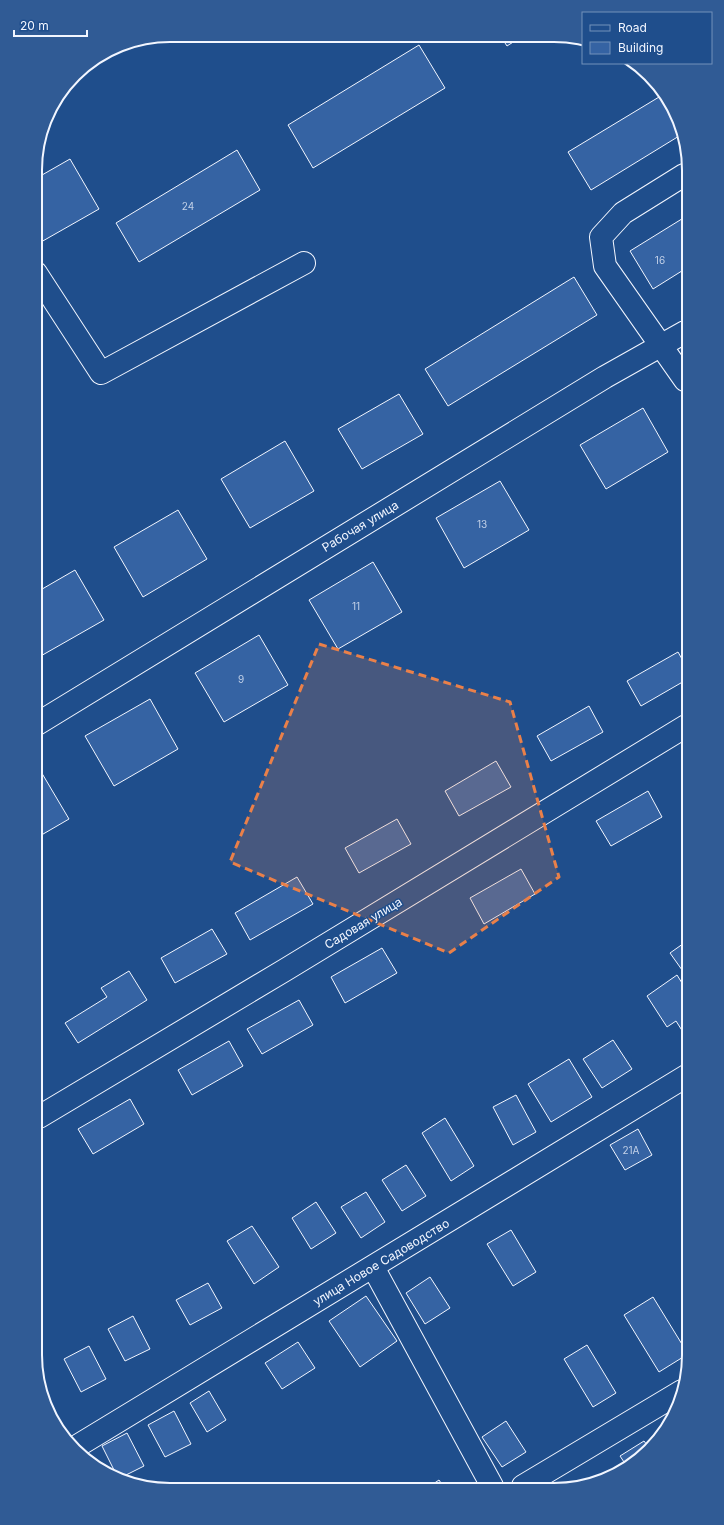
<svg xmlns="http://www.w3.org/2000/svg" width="724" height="1525" font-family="Inter,sans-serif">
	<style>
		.building { fill: #3563a3; stroke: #f2f6ff }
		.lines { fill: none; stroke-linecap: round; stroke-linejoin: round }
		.minor-casing { stroke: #f2f6ff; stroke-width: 24 }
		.minor { stroke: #1f4e8c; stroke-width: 22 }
		.marked { fill: #ea8049; fill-opacity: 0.2; stroke: #ea8049; stroke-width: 3; stroke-dasharray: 8 5; stroke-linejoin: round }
		.labels { text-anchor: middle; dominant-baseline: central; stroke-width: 3; stroke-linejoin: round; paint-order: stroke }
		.number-label { font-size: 10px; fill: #c3d1e8 }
		.street-label { font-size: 12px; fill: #f2f6ff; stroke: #1f4e8c }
		.rim { fill: none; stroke: #f2f6ff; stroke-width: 2 }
	</style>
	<rect width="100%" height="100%" fill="#1f4e8c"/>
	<path class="building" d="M 501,37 L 521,37 L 507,46 Z
		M 419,45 L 445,88 L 313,168 L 288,125 Z
		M 664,94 L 671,102 L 684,133 L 591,190 L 568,152 Z
		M 237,150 L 260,190 L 139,262 L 116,223 Z
		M 70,159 L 99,209 L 41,242 L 36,232 L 35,179 Z
		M 685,217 L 685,269 L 653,289 L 630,251 Z
		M 574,277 L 597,315 L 448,406 L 425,369 Z
		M 399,394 L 423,434 L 362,469 L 338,429 Z
		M 643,408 L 668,452 L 606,489 L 580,445 Z
		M 285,441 L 314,491 L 250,528 L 221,479 Z
		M 500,481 L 529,530 L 464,568 L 436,518 Z
		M 178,510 L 207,559 L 143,597 L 114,547 Z
		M 373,562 L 402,612 L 338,649 L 309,600 Z
		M 75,570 L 104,620 L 39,657 L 37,654 L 37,592 Z
		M 259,635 L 288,685 L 224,722 L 195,673 Z
		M 678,652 L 686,666 L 686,680 L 641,706 L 627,681 Z
		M 150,699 L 178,749 L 114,786 L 85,736 Z
		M 589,706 L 603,732 L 551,761 L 537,736 Z
		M 496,761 L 511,787 L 459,816 L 445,791 Z
		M 40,770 L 69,819 L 38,837 L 37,771 Z
		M 648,791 L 662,817 L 611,846 L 596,821 Z
		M 397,819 L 411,844 L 359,873 L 345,848 Z
		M 521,869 L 535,894 L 484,924 L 470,898 Z
		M 297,877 L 313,904 L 250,940 L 235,913 Z
		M 212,929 L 227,954 L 175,983 L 161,958 Z
		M 687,941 L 687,977 L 670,953 Z
		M 382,948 L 397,973 L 345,1003 L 331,977 Z
		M 129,971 L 147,1000 L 78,1043 L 65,1023 L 107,997 L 101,988 Z
		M 677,975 L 687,991 L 688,1029 L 683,1032 L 676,1021 L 667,1027 L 647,996 Z
		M 299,1000 L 313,1025 L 262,1054 L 247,1029 Z
		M 613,1040 L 632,1069 L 602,1088 L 583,1059 Z
		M 229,1041 L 243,1066 L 192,1095 L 178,1070 Z
		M 569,1059 L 592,1097 L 551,1122 L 528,1084 Z
		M 516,1095 L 536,1132 L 513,1145 L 493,1107 Z
		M 130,1099 L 144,1124 L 93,1154 L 78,1129 Z
		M 688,1109 L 688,1122 L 682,1114 Z
		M 445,1118 L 474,1166 L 451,1181 L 422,1133 Z
		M 638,1129 L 652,1155 L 625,1170 L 610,1145 Z
		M 406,1165 L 426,1196 L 402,1211 L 382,1180 Z
		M 366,1192 L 385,1222 L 361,1238 L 341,1207 Z
		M 316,1202 L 336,1233 L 311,1249 L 292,1218 Z
		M 252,1226 L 279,1267 L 254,1284 L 227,1241 Z
		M 511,1230 L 536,1272 L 513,1286 L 487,1244 Z
		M 430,1277 L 450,1308 L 425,1324 L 406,1293 Z
		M 208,1283 L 222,1308 L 190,1325 L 176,1300 Z
		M 366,1296 L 397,1341 L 360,1367 L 329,1321 Z
		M 653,1297 L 688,1354 L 659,1372 L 624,1315 Z
		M 133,1316 L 150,1349 L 125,1361 L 108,1329 Z
		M 298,1342 L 315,1368 L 282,1389 L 265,1363 Z
		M 587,1345 L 616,1393 L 593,1407 L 564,1359 Z
		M 89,1346 L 106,1379 L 81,1392 L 64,1359 Z
		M 209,1391 L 226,1420 L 207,1432 L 190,1403 Z
		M 174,1411 L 191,1444 L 165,1457 L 148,1425 Z
		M 506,1421 L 526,1452 L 502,1467 L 482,1437 Z
		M 127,1433 L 144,1466 L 122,1477 L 116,1474 L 102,1446 Z
		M 644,1441 L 650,1449 L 628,1468 L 620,1456 Z
		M 439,1480 L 443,1486 L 430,1486 Z"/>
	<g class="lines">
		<defs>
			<path id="minor" d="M 684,175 L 623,213 L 601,237 L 605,266 L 685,380
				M 36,273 L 101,373 L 304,263
				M 37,724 L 605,377 L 685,332
				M 39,1117 L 285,970 L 686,726
				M 373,1267 L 492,1486
				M 74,1448 L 688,1075
				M 523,1486 L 682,1391"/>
		</defs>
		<use href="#minor" class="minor-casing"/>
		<use href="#minor" class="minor"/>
	</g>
	<path class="marked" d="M 319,644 L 510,702 L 559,877 L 449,953 L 230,862 Z"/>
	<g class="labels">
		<g class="number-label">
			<text x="188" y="206">24</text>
			<text x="660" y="260">16</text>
			<text x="482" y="524">13</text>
			<text x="356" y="606">11</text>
			<text x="241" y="679">9</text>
			<text x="631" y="1150">21А</text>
		</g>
		<g class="street-label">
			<text transform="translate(360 526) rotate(-31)">Рабочая улица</text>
			<text transform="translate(363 923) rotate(-31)">Садовая улица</text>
			<text transform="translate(381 1262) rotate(-31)">улица Новое Садоводство</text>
		</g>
	</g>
	<path d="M0 0H724V1525H0ZM170 42H554A128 128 0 0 1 682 170V1355A128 128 0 0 1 554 1483H170A128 128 0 0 1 42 1355V170A128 128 0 0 1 170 42Z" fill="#305b95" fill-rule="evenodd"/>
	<path class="rim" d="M170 42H554A128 128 0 0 1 682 170V1355A128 128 0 0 1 554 1483H170A128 128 0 0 1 42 1355V170A128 128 0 0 1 170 42Z"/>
	<rect x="582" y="12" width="130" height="52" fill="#1f4e8c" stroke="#7391ba"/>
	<rect x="590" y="25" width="20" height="6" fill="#1f4e8c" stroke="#7391ba"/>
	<text x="618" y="32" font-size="12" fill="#f2f6ff">Road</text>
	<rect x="590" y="42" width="20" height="12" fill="#3563a3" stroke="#7391ba"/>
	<text x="618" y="52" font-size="12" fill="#f2f6ff">Building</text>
	<path d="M14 30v6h73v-6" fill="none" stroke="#f2f6ff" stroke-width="2"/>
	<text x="20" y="30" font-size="12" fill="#f2f6ff" stroke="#1f4e8c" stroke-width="3" paint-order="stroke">20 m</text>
</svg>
